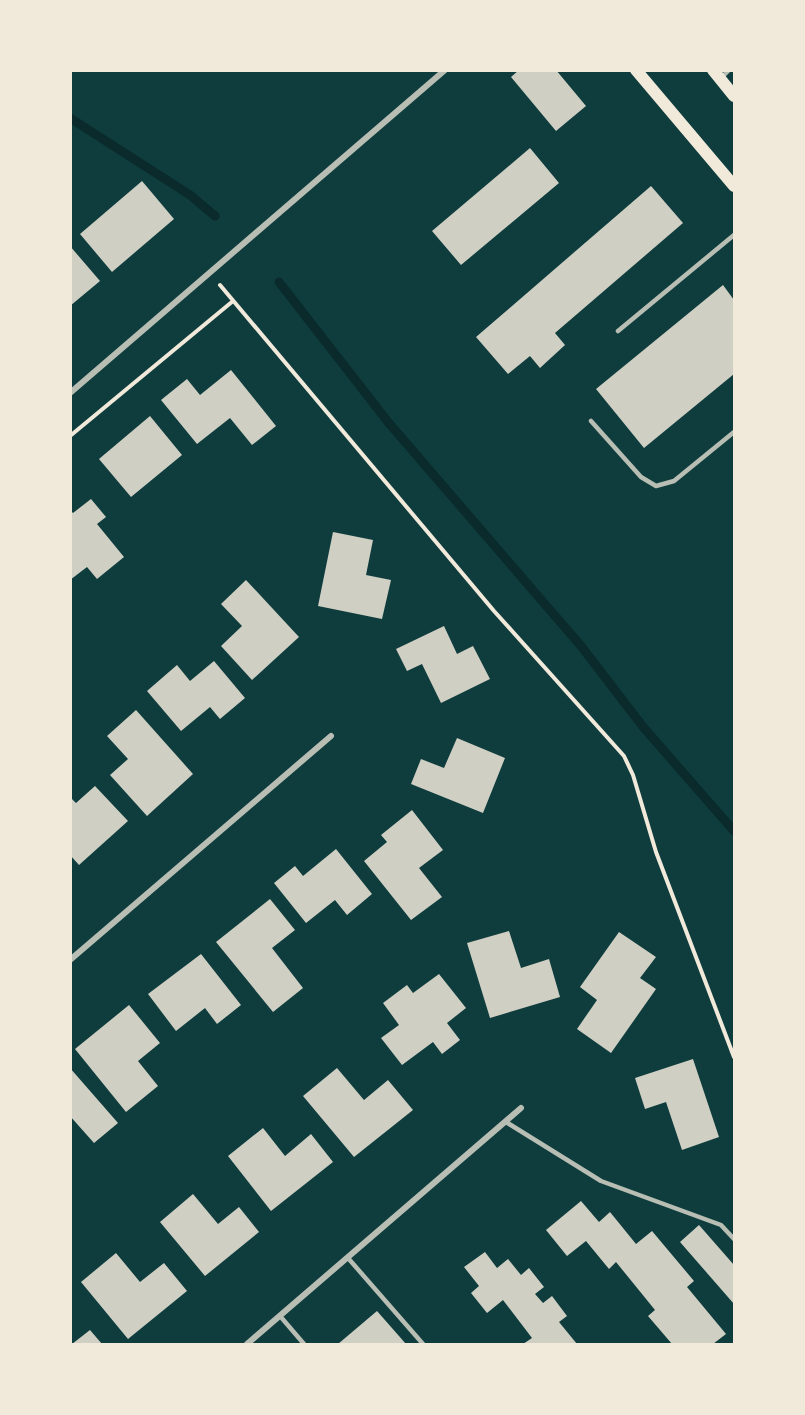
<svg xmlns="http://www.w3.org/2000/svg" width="805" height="1415" font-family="Merriweather,serif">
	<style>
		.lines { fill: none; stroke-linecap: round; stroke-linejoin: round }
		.stream { stroke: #0a2a2b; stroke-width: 9 }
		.building { fill: #cfcfc3 }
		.path { stroke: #f1e9da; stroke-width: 4 }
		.service { stroke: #b8beb3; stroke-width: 4.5 }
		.minor { stroke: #b8beb3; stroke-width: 6 }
		.secondary { stroke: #f1e9da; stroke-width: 12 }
	</style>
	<rect width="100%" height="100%" fill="#0f3d3e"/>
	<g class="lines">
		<path class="stream" d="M 70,118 L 190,195 L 215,216
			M 279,282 L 388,422 L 581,646 L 644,728 L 734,831"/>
	</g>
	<path class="building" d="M 519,70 L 556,70 L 586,106 L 556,131 L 511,77 Z
		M 530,148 L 559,183 L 461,265 L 432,231 Z
		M 142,181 L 174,219 L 112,272 L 80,234 Z
		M 651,186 L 683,223 L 555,333 L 565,345 L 540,368 L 530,356 L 508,374 L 476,337 Z
		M 70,246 L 100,281 L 70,306 Z
		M 723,285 L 734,300 L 734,374 L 644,448 L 596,389 Z
		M 231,370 L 276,426 L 252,445 L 230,418 L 197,444 L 161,400 L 187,379 L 200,395 Z
		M 150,416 L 182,455 L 131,497 L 99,459 Z
		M 91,499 L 106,517 L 97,524 L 124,557 L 97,579 L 87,567 L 70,580 L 70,510 L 73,513 Z
		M 333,532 L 373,540 L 366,575 L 391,580 L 382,619 L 318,606 Z
		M 246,580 L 299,637 L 252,680 L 221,646 L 242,626 L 221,604 Z
		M 444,626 L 457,654 L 473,646 L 490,679 L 441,703 L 422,664 L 407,671 L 396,649 Z
		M 214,661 L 245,698 L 220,719 L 210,707 L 181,731 L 147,691 L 177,665 L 190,681 Z
		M 136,710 L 193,774 L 147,816 L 110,775 L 128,759 L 107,736 Z
		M 457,738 L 505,758 L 483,813 L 411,784 L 421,759 L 444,768 Z
		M 95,786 L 128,821 L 79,865 L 70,855 L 70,797 L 76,803 Z
		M 412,810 L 443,850 L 419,868 L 442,897 L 411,920 L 364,861 L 387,842 L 381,835 Z
		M 336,849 L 372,894 L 347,915 L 335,900 L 306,923 L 274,883 L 295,866 L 303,876 Z
		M 270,899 L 295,930 L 272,948 L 303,988 L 273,1012 L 216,942 Z
		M 509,931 L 521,968 L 549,959 L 560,997 L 490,1018 L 467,943 Z
		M 619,932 L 656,957 L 640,978 L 656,989 L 611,1053 L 577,1029 L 597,1000 L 580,987 Z
		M 201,954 L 241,1005 L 217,1024 L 205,1008 L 176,1031 L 148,994 Z
		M 439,974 L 466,1008 L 447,1023 L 460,1040 L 442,1054 L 433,1042 L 402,1065 L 381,1038 L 399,1025 L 383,1003 L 407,985 L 413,993 Z
		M 129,1005 L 160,1043 L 138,1061 L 158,1086 L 126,1112 L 75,1049 Z
		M 693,1059 L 719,1137 L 682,1150 L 666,1102 L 645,1109 L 635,1078 Z
		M 70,1068 L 118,1123 L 94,1143 L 70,1116 Z
		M 337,1068 L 364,1100 L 388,1080 L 413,1110 L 354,1157 L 303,1096 Z
		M 263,1128 L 285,1156 L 311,1134 L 333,1162 L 271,1211 L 228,1156 Z
		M 193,1194 L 218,1224 L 239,1207 L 259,1232 L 205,1276 L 160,1222 Z
		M 581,1201 L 599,1222 L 610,1212 L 636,1244 L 652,1231 L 694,1281 L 687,1287 L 726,1334 L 713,1344 L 672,1344 L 648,1316 L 655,1310 L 616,1262 L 609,1269 L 586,1241 L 567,1256 L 546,1230 Z
		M 699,1225 L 734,1265 L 734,1304 L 680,1242 Z
		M 485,1252 L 497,1268 L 508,1259 L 521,1275 L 529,1268 L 544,1287 L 535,1294 L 543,1303 L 552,1296 L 567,1316 L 559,1322 L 577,1344 L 523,1344 L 532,1338 L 503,1300 L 487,1313 L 471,1293 L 479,1286 L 464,1267 Z
		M 116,1253 L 140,1282 L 164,1263 L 187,1291 L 128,1339 L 81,1282 Z
		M 377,1311 L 406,1344 L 338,1344 Z
		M 90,1330 L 102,1344 L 72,1344 Z"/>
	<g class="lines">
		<path class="path" d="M 220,285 L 494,611 L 624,756 L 633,775 L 656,852 L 734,1057
			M 70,436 L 233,301"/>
		<path class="service" d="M 722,77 L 729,70
			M 618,331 L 734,235
			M 591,421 L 641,477 L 656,486 L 674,481 L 734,432
			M 506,1122 L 601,1181 L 721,1225 L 734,1239
			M 348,1258 L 423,1344
			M 280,1316 L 304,1344"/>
		<path class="minor" d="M 70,393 L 445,70
			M 70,960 L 331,736
			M 247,1344 L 521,1108"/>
		<path class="secondary" d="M 636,70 L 734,186
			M 713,70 L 734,96"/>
	</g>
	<rect width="805" height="1415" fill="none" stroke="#f1e9da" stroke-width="144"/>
</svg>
